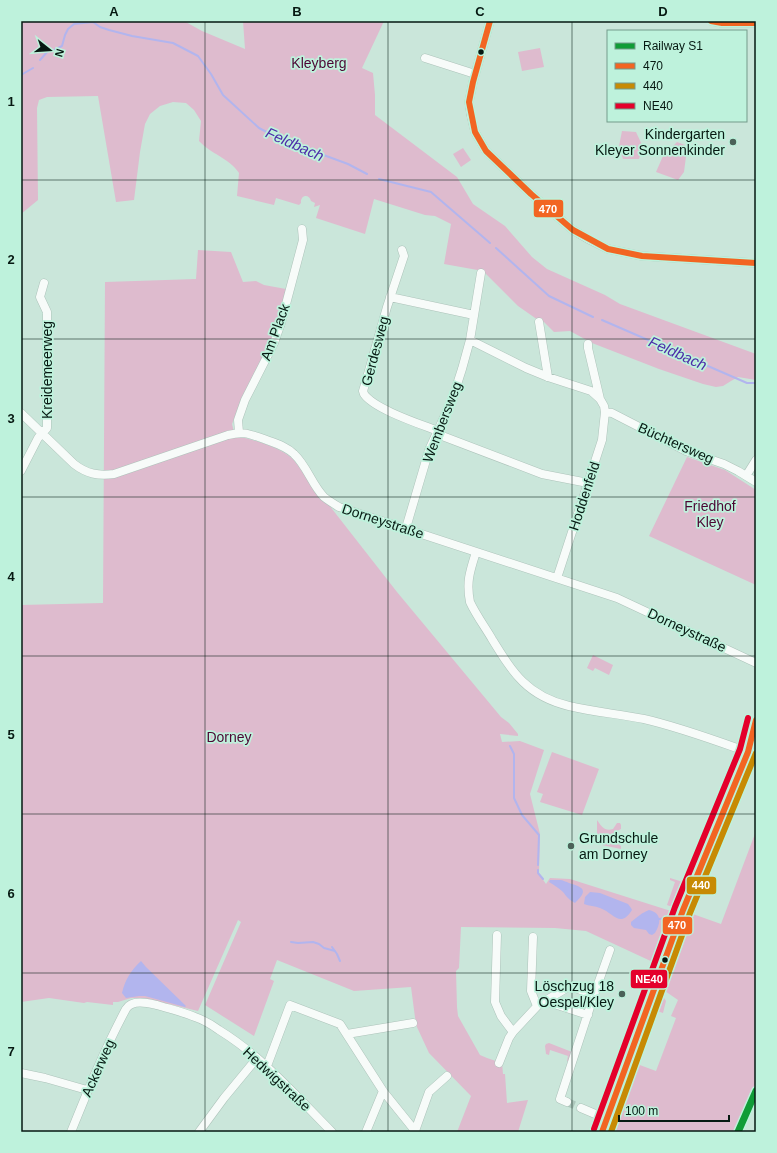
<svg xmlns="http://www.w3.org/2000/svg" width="777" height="1153" font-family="Arial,sans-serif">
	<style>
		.green { fill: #debbce }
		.water { fill: #b2b5ee }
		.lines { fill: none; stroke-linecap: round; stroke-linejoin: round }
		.stream { stroke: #b2b5ee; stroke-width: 2 }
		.minor-tunnel { stroke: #adc7bc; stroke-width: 8; stroke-dasharray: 8 4; stroke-linecap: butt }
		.minor-casing { stroke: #adc3ba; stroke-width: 9 }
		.minor { stroke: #f7fbf9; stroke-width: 8 }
		.bus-1-casing { stroke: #bef2dc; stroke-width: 9 }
		.bus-2-casing { stroke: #bef2dc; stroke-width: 9 }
		.bus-3-casing { stroke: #bef2dc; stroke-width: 9 }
		.bus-1 { stroke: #f26522; stroke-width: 6 }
		.bus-2 { stroke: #c78a04; stroke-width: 6 }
		.bus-3 { stroke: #e4002b; stroke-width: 6 }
		.rail-1-casing { stroke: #bef2dc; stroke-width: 10 }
		.rail-1 { stroke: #109c37; stroke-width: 7 }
		.grid { fill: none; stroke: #061912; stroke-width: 1; stroke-opacity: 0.55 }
		.bus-dot { fill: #061912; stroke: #bef2dc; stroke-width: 1.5 }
		.poi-dot { fill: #4b6158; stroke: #bef2dc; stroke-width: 1.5 }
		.labels { text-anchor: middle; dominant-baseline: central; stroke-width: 3.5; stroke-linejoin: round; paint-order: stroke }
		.park-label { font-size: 14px; fill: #4d0634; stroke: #bef2dc }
		.poi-label { font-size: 14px; fill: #061912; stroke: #bef2dc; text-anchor: end }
		.street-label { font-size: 14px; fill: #061912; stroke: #bef2dc }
		.water-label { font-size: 15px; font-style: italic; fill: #4d2da9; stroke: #bef2dc }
		.line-badge { stroke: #bef2dc; stroke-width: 1.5 }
		.badge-label { font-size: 11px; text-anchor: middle; font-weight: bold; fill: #fff }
		.neatline { fill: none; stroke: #061912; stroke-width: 1.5 }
		.grid-label { font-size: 13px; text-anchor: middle; font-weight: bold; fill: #061912 }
	</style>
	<rect width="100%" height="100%" fill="#cae6da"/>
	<path class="green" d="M 21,21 L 184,21 L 202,31 L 245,49 L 243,21 L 384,21 L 362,68 L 373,73 L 375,95 L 375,115 L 457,177 L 473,204 L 505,226 L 532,257 L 547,269 L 605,295 L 620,304 L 756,354 L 756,380 L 738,377 L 731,381 L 723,386 L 716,387 L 703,384 L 659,369 L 592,343 L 570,331 L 554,332 L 544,322 L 538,320 L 518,306 L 483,271 L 444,264 L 451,224 L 435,216 L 425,215 L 374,199 L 365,234 L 316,218 L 320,205 L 314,207 L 315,203 L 311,201 C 309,193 300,195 301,203 L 299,205 L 276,198 L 274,205 L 237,196 L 239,173 C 229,158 211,154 199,141 L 201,121 L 194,110 L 186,103 L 173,102 L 160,106 L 150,114 L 145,124 L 140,152 L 134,200 L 116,202 L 98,96 L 47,97 L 39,100 L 37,108 L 38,200 L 21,214 Z
		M 540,48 L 544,67 L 522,71 L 518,52 Z
		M 622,131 L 636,132 L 643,147 L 639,159 L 623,159 L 619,146 Z
		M 677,142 L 685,145 L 687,149 L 684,172 L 678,180 L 656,172 L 663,156 Z
		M 463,148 L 471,160 L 461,167 L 453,154 Z
		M 198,250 L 231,252 L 243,282 L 256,281 L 264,285 L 286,289 L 285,299 L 270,342 L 240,403 L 232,424 L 235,436 C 253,439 279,447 293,459 L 397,592 L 501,717 L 509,723 L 518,734 L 518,736 L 500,734 L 502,742 L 520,741 L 544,750 L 530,794 L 540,834 L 539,874 L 546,884 L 550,878 L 570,879 L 674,912 L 655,963 L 586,931 L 555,928 L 461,927 L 459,968 L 456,971 L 457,1007 L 458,1016 L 480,1055 L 487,1058 L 502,1063 L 503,1074 L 505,1074 L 507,1103 L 528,1100 L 518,1132 L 457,1132 L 471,1096 L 429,1053 L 416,1025 L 411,987 L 354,991 L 277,960 L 270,979 L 274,981 L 254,1036 L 205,1005 L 241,922 L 238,920 L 198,1011 L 144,998 L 131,998 L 118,1002 L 113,1002 L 113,1005 L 87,1002 L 84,1003 L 49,998 L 21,1002 L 21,605 L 103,603 L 105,282 L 196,279 Z
		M 687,457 L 725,470 L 756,490 L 756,585 L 649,536 Z
		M 593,655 L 613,665 L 609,675 L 595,668 L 593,671 L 587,668 Z
		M 552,752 L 599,769 L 582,815 L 540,802 L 543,794 L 537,792 Z
		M 597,820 C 601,826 605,832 613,829 L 617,823 L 620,823 L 621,825 L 621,829 L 615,832 L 615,833 L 613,838 L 615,842 L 621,846 L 621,849 L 602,845 L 603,843 L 597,840 Z
		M 756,831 L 756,1082 L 734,1132 L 609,1132 L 660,995 L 664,998 L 666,1001 L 663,1013 L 657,1011 L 637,1064 L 656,1071 L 676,1018 L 671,1016 L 678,1000 L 662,989 L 690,913 L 721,924 Z
		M 685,877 L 688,878 L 675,908 L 667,905 L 675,882 L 670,880 L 670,878 L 683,882 Z
		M 549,1043 L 572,1052 L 569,1062 L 567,1061 L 568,1056 L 550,1050 L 549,1055 L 546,1054 L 545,1046 L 546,1044 Z"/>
	<path class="water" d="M 550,880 C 554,880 557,880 560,880 C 563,880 566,882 569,883 C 583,887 589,890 575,903 C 569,900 567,897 563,892 C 559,888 554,885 549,882 Z
		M 590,892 L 600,893 L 628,904 L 631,908 L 632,910 C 620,929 614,913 600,908 C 595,906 589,906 584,904 L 585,897 Z
		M 649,910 C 662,913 661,923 655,933 L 652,935 L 649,934 L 646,930 L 634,928 L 631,925 L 631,922 C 636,918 643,912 649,910 Z
		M 141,961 L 146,967 L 186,1006 L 185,1007 L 145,996 L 139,996 L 126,998 L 122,993 C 125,980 131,970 141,961 Z"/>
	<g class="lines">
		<path class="stream" d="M 40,60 L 48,51 L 54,50 L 62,46 L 65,35 L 68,29 L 74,24 L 93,22 L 100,27 L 109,30 L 132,36 L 173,43 L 198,56 L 211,74 L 223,95 L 259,128 L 280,139 L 348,164 L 367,174
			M 21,75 L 33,68
			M 379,179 L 431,192 L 490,243
			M 496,248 L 549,296 L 593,317
			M 602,320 L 747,383 L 756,383
			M 510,746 L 514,754 L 514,798 L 522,815 L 539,835 L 538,865
			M 538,870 L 538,873 L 543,879
			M 659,919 L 668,918 L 669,916
			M 291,942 L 298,943 L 313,942 L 319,944 L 324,948 L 335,951
			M 332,947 L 337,954 L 340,961"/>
		<path class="minor-tunnel" d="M 567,1102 L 581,1108"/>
		<defs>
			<path id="minor" d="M 490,21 L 473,82 L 469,102 L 471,115 L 475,132 L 486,151 L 531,194 L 573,230 L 590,240 L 608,249 L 642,256 L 756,263
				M 711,21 L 722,23 L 756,23
				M 425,58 L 475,74
				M 402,250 L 404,256 L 387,307 L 366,381 L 363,391 L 364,394 C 374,409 420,424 438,431
				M 390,297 L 474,315
				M 539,322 L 548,377
				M 470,340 L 526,368 L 548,377 L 591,391 L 600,399 L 604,406 L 605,412 L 602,440 L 557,578
				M 588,344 L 588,348 L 600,399
				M 605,412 L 612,413 L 686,451 L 724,464 L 738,471 L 756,482
				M 21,413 L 74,464 C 87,474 98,476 114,474 L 228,435 C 244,431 249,434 264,439 C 275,443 286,446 294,454 C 307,466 312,485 324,497 C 329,501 334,504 339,507 L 617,598 L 756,663
				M 239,432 L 238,420 L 245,400 L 274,343 L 281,323 L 303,240 L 302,229
				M 437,434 L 542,474 L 588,483
				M 21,471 L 38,438 L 47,428 L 47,312 L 40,297 L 44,283
				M 746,476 L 756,460
				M 406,528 L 429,450 L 452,400 L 462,369 L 470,340 L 481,273
				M 476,552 C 470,571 466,582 470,602 C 476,615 485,627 492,639 C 513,673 527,696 569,706 C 594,712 619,714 644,719 C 679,727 714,740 748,752
				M 497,935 L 495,1002 L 501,1016 L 513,1032
				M 533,937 L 531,991 L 537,1006
				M 594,995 L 610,950
				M 545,1001 L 588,1015
				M 347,1034 L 413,1023
				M 499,1063 L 509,1038 L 513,1032 L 542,1001 L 545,1001 L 570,986 L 594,995 L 560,1099 L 567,1102
				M 267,1066 L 290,1005 L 340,1024 L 383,1091 L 416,1132
				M 21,1073 L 45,1078 L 87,1090
				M 581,1108 L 607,1119
				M 415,1131 L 429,1092 L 447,1076
				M 71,1132 C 88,1090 105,1048 126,1009 C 132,999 148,1003 157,1005 C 170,1009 183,1012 195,1017 C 204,1020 212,1025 219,1030 C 263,1057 296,1096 332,1132
				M 199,1132 L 224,1098 L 257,1058
				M 366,1132 L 383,1091
				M 602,1132 L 683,910 L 748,752 L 756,720"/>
		</defs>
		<use href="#minor" class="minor-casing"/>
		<use href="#minor" class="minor"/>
		<defs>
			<path id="bus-1" d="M 490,21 L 473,82 L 469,102 L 475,132 L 486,151 L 531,194 L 573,230 L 608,249 L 642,256 L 756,263
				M 711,21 L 722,23 L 756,23
				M 602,1132 L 683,910 L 748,752 L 756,720"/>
			<path id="bus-2" d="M 611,1132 L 690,913 L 756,753"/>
			<path id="bus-3" d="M 594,1129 L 675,907 L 740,749 L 748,718"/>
		</defs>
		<use href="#bus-1" class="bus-1-casing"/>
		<use href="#bus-2" class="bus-2-casing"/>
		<use href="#bus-3" class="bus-3-casing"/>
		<use href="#bus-1" class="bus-1"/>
		<use href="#bus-2" class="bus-2"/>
		<use href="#bus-3" class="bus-3"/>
		<defs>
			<path id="rail-1" d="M 738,1132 L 756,1091"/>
		</defs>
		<use href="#rail-1" class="rail-1-casing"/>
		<use href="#rail-1" class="rail-1"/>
	</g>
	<path class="grid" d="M 205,21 L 205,1132M 388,21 L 388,1132M 572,21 L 572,1132M 21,180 L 756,180M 21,339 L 756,339M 21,497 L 756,497M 21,656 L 756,656M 21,814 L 756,814M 21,973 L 756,973"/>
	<g class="bus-dot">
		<circle cx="481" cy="52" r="3.5"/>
		<circle cx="665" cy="960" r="3.5"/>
	</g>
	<g class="poi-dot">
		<circle cx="733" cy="142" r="4"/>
		<circle cx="571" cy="846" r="4"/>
		<circle cx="622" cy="994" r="4"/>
	</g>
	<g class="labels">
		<g class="park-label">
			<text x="319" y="63">Kleyberg</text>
			<text x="710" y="506">Friedhof<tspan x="710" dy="16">Kley</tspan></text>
			<text x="229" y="737">Dorney</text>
		</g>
		<g class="poi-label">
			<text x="725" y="134">Kindergarten<tspan x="725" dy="16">Kleyer Sonnenkinder</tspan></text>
			<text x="579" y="838" text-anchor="start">Grundschule<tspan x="579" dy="16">am Dorney</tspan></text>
			<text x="614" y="986">Löschzug 18<tspan x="614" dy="16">Oespel/Kley</tspan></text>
		</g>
		<g class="street-label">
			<text transform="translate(275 332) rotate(-70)">Am Plack</text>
			<text transform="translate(375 351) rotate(-75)">Gerdesweg</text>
			<text transform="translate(47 370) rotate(-90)">Kreidemeerweg</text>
			<text transform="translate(442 422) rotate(-69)">Wembersweg</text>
			<text transform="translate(676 443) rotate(24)">Büchtersweg</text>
			<text transform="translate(584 496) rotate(-72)">Hoddenfeld</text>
			<text transform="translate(383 521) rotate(18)">Dorneystraße</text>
			<text transform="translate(687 630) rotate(25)">Dorneystraße</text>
			<text transform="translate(98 1068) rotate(-66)">Ackerweg</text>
			<text transform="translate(277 1079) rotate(43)">Hedwigstraße</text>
		</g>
		<g class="water-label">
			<text transform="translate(295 144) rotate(24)">Feldbach</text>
			<text transform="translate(678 353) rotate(24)">Feldbach</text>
		</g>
	</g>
	<g class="line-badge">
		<rect x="533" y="199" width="31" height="19" rx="4" fill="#f26522"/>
		<rect x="686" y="876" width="31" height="19" rx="4" fill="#c78a04"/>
		<rect x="662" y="916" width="31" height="19" rx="4" fill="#f26522"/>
		<rect x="630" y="969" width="38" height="20" rx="4" fill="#e4002b"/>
	</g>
	<g class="badge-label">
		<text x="548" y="213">470</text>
		<text x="701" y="889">440</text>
		<text x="677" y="929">470</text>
		<text x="649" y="983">NE40</text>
	</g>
	<rect width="777" height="1153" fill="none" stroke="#bef2dc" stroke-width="44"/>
	<rect x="607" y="30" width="140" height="92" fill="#bef2dc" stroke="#749b8b"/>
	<rect x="615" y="43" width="20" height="6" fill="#109c37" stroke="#749b8b"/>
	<text x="643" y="50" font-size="12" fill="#061912">Railway S1</text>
	<rect x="615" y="63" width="20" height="6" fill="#f26522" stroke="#749b8b"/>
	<text x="643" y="70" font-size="12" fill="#061912">470</text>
	<rect x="615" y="83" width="20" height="6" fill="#c78a04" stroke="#749b8b"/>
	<text x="643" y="90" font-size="12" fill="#061912">440</text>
	<rect x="615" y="103" width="20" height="6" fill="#e4002b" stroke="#749b8b"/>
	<text x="643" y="110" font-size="12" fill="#061912">NE40</text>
	<g transform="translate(50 50) rotate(107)" stroke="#bef2dc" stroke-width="3" paint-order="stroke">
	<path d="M0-3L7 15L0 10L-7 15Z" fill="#061912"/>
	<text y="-6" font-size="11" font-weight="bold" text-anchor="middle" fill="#061912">N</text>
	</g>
	<path d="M619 1115v6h110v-6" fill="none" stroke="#061912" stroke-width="2"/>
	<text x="625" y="1115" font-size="12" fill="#061912" stroke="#bef2dc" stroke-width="3" paint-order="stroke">100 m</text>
	<rect x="22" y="22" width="733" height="1109" class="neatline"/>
	<g class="grid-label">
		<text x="114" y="16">A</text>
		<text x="297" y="16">B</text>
		<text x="480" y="16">C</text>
		<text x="663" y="16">D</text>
		<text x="11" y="106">1</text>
		<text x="11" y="264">2</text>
		<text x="11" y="423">3</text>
		<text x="11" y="581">4</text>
		<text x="11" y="739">5</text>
		<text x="11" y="898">6</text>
		<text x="11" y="1056">7</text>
	</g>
</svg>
